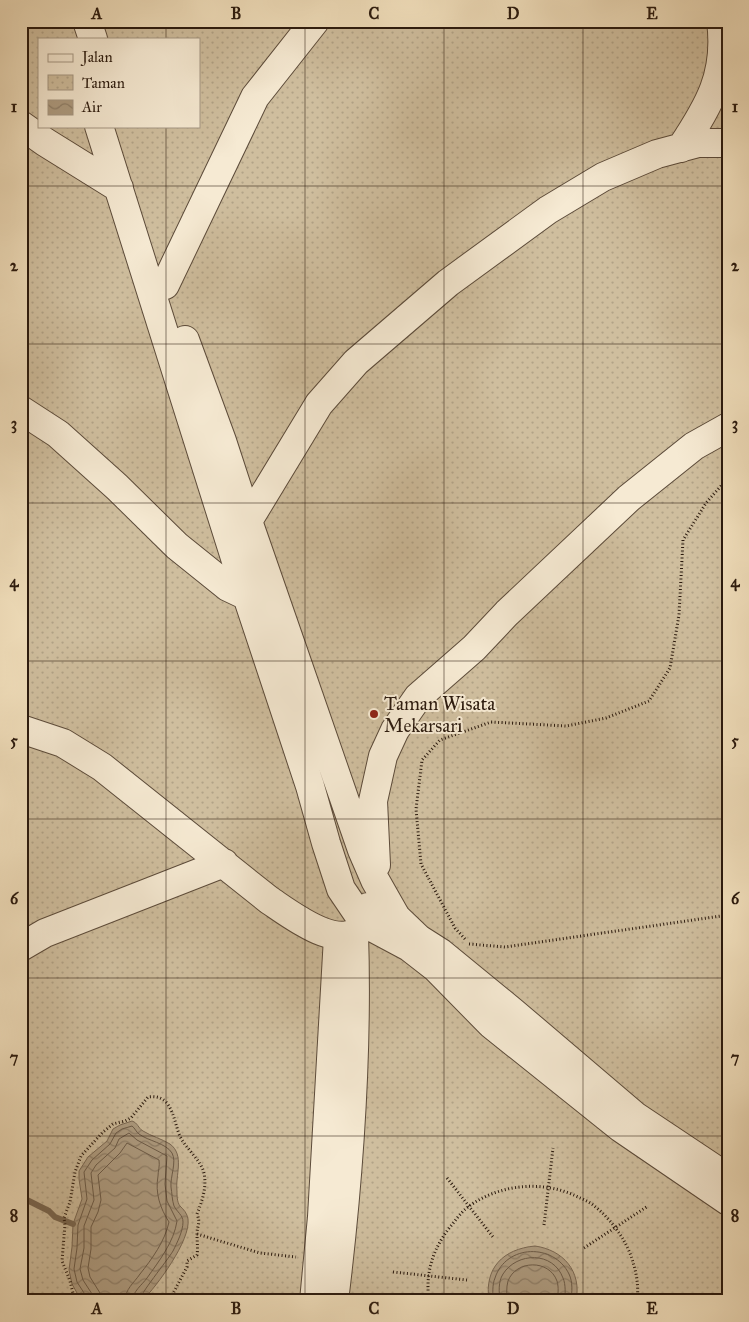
<svg xmlns="http://www.w3.org/2000/svg" width="749" height="1322" font-family="'IM FELL Great Primer',serif">
	<style>
		.park { fill: url(#park-dots); stroke: #7d6c56; fill-rule: evenodd }
		.water { fill: url(#water-waves); stroke: #7a6853 }
		.lines { fill: none; stroke-linecap: round; stroke-linejoin: round }
		.shore { stroke: #6c5b48; stroke-width: 1 }
		.stream { stroke: #7a6853; stroke-width: 6 }
		.minor-casing { stroke: #5c4b3a; stroke-width: 30 }
		.path { stroke: #2b1a0e; stroke-width: 3; stroke-dasharray: 1 2.5; stroke-linecap: butt }
		.minor { stroke: #f6ead3; stroke-width: 28 }
		.grid { fill: none; stroke: #2b1a0e; stroke-width: 1; stroke-opacity: 0.55 }
		.poi-dot { fill: #8f2418; stroke: #f6ead3; stroke-width: 2 }
		.labels { text-anchor: middle; dominant-baseline: central; stroke-width: 4; stroke-linejoin: round; paint-order: stroke }
		.poi-label { font-size: 19px; fill: #2b1a0e; stroke: #f6ead3; text-anchor: start }
		.neatline { fill: none; stroke: #2b1a0e; stroke-width: 2 }
		.grid-label { font-size: 16px; text-anchor: middle; font-weight: bold; fill: #2b1a0e }
	</style>
	<defs>
		<pattern id="park-dots" width="8" height="8" patternUnits="userSpaceOnUse" patternTransform="scale(1.25)"><rect width="8" height="8" fill="#cfbe9e"/><path d="M2 2h.1M6 6h.1" fill="none" stroke="#b2a387" stroke-width="1.8" stroke-linecap="round"/></pattern>
		<pattern id="water-waves" width="16" height="10" patternUnits="userSpaceOnUse" patternTransform="scale(1.25)"><rect width="16" height="10" fill="#ae9c81"/><path d="M0 5q4-4 8 0t8 0" fill="none" stroke="#8e7e68"/></pattern>
	</defs>
	<rect width="100%" height="100%" fill="#f1dfbc"/>
	<filter id="stains"><feTurbulence type="fractalNoise" baseFrequency=".004" numOctaves="4"/><feColorMatrix values="0 0 0 0 .2 0 0 0 0 .09 0 0 0 0 .02 0 0 0 .5 -.17"/></filter>
	<radialGradient id="worn" r=".72"><stop offset=".6" stop-color="#630" stop-opacity="0"/><stop offset="1" stop-color="#630" stop-opacity=".3"/></radialGradient>
	<path class="park" d="M 21,21 L 728,21 L 728,1301 L 21,1301 ZM 39,39 L 199,39 L 199,126 L 39,126 Z"/>
	<path class="water" d="M 132,1121 C 138,1123 138,1128 143,1131 C 151,1136 162,1139 170,1144 C 185,1155 175,1176 177,1191 C 177,1196 177,1202 180,1206 C 184,1210 187,1213 188,1219 C 191,1240 157,1286 142,1301 L 85,1301 L 77,1293 L 72,1284 L 69,1270 L 72,1247 L 73,1224 L 82,1199 L 79,1179 L 79,1171 L 88,1157 L 107,1141 L 113,1129 L 120,1125 Z
		M 535,1246 C 563,1250 582,1271 576,1301 L 489,1301 C 484,1268 503,1249 535,1246 Z"/>
	<g class="lines">
		<path class="shore" d="M 87,1301 L 86,1296 L 77,1282 L 74,1269 L 77,1248 L 78,1225 L 87,1199 L 84,1172 L 92,1160 L 110,1144 L 116,1133 L 122,1129 L 132,1126 C 135,1128 136,1132 139,1134 C 148,1141 166,1143 172,1153 C 177,1162 170,1177 171,1187 C 172,1193 172,1200 174,1206 C 177,1212 183,1215 183,1222 C 183,1231 177,1243 173,1251 C 167,1261 139,1295 139,1301
			M 94,1301 L 92,1294 L 83,1280 L 80,1269 L 84,1248 L 84,1226 L 94,1200 L 91,1173 L 96,1165 L 115,1148 L 119,1139 L 129,1133 L 137,1140 L 167,1156 L 165,1184 L 167,1201 L 177,1221 C 174,1242 159,1261 147,1278 C 142,1285 133,1291 132,1301
			M 101,1301 L 100,1293 L 90,1277 L 88,1268 L 91,1249 L 91,1227 L 98,1212 L 101,1200 L 98,1175 L 120,1153 L 127,1143 L 159,1160 C 160,1166 158,1171 158,1176 C 155,1193 160,1208 169,1222 C 165,1241 152,1259 140,1274 C 134,1283 125,1289 125,1301
			M 493,1301 C 493,1293 492,1285 495,1278 C 506,1244 554,1243 569,1274 C 573,1282 572,1292 571,1301
			M 500,1301 C 499,1292 498,1282 503,1274 C 517,1252 553,1251 563,1278 C 566,1285 565,1293 565,1301
			M 507,1301 C 507,1294 506,1288 508,1281 C 516,1260 549,1259 557,1281 C 559,1288 558,1294 557,1301"/>
		<path class="stream" d="M 21,1197 L 49,1211 L 55,1217 L 73,1224"/>
		<defs>
			<path id="minor" d="M 87,21 L 93,39
				M 21,125 L 45,142 L 119,188
				M 99,126 L 247,596 L 310,786 L 326,843 L 341,889 L 364,923 L 409,947 L 436,968 L 491,1024 L 621,1128 L 728,1201
				M 681,148 C 709,106 728,74 721,21
				M 165,285 L 255,97 L 315,21
				M 185,340 L 222,441 L 248,521 L 362,850 L 375,880 L 396,917 L 419,939 L 441,953 L 513,1012 L 635,1116 L 728,1178
				M 21,410 L 58,434 L 117,487 L 177,546 L 228,587 L 247,596
				M 248,521 L 319,404 L 356,362 L 448,283 L 548,210 L 603,177 L 657,154 L 698,143 L 728,143
				M 21,729 L 63,743 L 102,767 L 269,900 C 290,914 346,958 364,922 C 366,918 367,912 368,907
				M 376,865 L 373,801 L 383,756 L 395,730 L 418,697 L 474,648 L 507,613 L 629,498 L 694,446 L 728,427
				M 21,947 L 45,933 L 224,863
				M 314,1301 L 322,1217 L 338,937
				M 334,1301 C 349,1179 358,1056 354,933"/>
		</defs>
		<use href="#minor" class="minor-casing"/>
		<path class="path" d="M 465,939 L 455,928 L 421,864 L 416,809 L 422,760 L 440,740 L 491,722 L 566,726 L 606,718 L 649,701 L 670,668 L 679,615 L 683,540 L 706,503 L 728,478
			M 469,944 L 505,947 L 728,915
			M 447,1178 L 493,1237
			M 544,1225 L 553,1148
			M 197,1234 L 260,1253 L 296,1257
			M 584,1248 L 648,1206
			M 393,1272 L 467,1280
			M 600,1298 L 617,1301
			M 79,1301 L 73,1293 L 70,1281 L 62,1261 L 65,1225 L 64,1218 L 70,1202 L 75,1172 L 81,1156 L 103,1132 L 113,1124 L 125,1121 L 131,1118 L 148,1097 C 155,1096 161,1097 166,1102 C 174,1112 175,1123 179,1134 C 184,1147 201,1160 204,1173 C 207,1188 202,1201 197,1214 C 201,1224 197,1225 197,1234 C 197,1241 198,1248 197,1255 L 187,1261 L 187,1267 L 169,1301
			M 429,1301 C 425,1272 433,1249 450,1227 C 456,1220 461,1212 468,1207 C 499,1184 542,1180 576,1196 C 582,1199 588,1201 593,1205 C 605,1214 615,1226 623,1239 C 633,1256 640,1281 637,1301"/>
		<use href="#minor" class="minor"/>
	</g>
	<path class="grid" d="M 166,21 L 166,39M 305,21 L 305,1301M 444,21 L 444,1301M 583,21 L 583,1301M 166,126 L 166,1301M 21,186 L 728,186M 21,344 L 728,344M 21,503 L 728,503M 21,661 L 728,661M 21,819 L 728,819M 21,978 L 728,978M 21,1136 L 728,1136"/>
	<circle class="poi-dot" cx="374" cy="714" r="5"/>
	<g class="labels">
		<g class="poi-label">
			<text x="384" y="703">Taman Wisata<tspan x="384" dy="22">Mekarsari</tspan></text>
		</g>
	</g>
	<rect width="749" height="1322" fill="none" stroke="#f1dfbc" stroke-width="55"/>
	<rect x="38" y="38" width="162" height="90" fill="#f6ead3" stroke="#a59784"/>
	<rect x="48" y="54" width="25" height="8" fill="#f6ead3" stroke="#a59784"/>
	<text x="82" y="62" font-size="15" fill="#2b1a0e">Jalan</text>
	<rect x="48" y="75" width="25" height="15" fill="url(#park-dots)" stroke="#a59784"/>
	<text x="82" y="88" font-size="15" fill="#2b1a0e">Taman</text>
	<rect x="48" y="100" width="25" height="15" fill="url(#water-waves)" stroke="#a59784"/>
	<text x="82" y="112" font-size="15" fill="#2b1a0e">Air</text>
	<rect x="28" y="28" width="694" height="1266" class="neatline"/>
	<g class="grid-label">
		<text x="97" y="19">A</text>
		<text x="236" y="19">B</text>
		<text x="374" y="19">C</text>
		<text x="513" y="19">D</text>
		<text x="652" y="19">E</text>
		<text x="14" y="112">1</text>
		<text x="735" y="112">1</text>
		<text x="14" y="271">2</text>
		<text x="735" y="271">2</text>
		<text x="14" y="429">3</text>
		<text x="735" y="429">3</text>
		<text x="14" y="587">4</text>
		<text x="735" y="587">4</text>
		<text x="14" y="746">5</text>
		<text x="735" y="746">5</text>
		<text x="14" y="904">6</text>
		<text x="735" y="904">6</text>
		<text x="14" y="1063">7</text>
		<text x="735" y="1063">7</text>
		<text x="14" y="1221">8</text>
		<text x="735" y="1221">8</text>
		<text x="97" y="1314">A</text>
		<text x="236" y="1314">B</text>
		<text x="374" y="1314">C</text>
		<text x="513" y="1314">D</text>
		<text x="652" y="1314">E</text>
	</g>
	<rect width="100%" height="100%" filter="url(#stains)"/>
	<rect width="100%" height="100%" fill="url(#worn)"/>
</svg>
